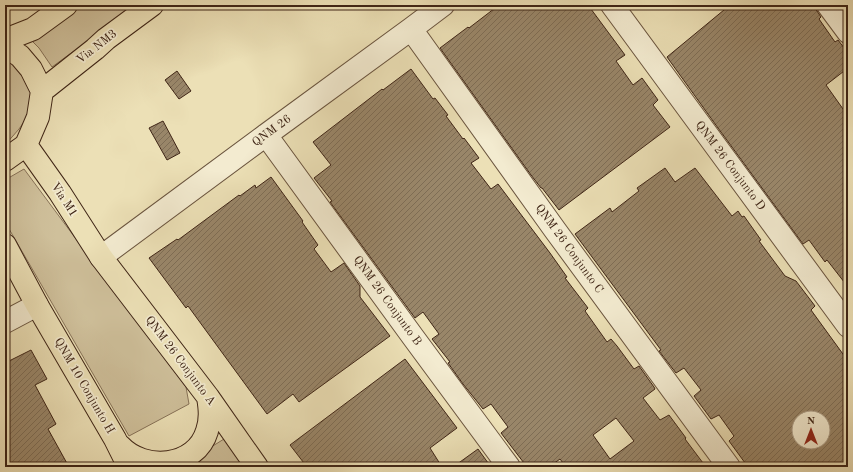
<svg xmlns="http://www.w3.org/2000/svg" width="853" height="472" font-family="'Old Standard TT',serif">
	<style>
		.green { fill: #cfc09b; stroke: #877258 }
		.building { fill: url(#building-hatch); stroke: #3f2516; fill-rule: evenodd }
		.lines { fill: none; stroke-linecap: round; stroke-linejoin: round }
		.minor-casing { stroke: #6a543e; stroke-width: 24 }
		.major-casing { stroke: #3f2516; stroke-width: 24 }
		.minor { stroke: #f3ebd0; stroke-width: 22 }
		.major { stroke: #ece0b6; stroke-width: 22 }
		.labels { text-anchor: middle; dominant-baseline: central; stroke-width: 3.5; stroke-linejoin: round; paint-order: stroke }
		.street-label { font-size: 12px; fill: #3f2516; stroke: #f3ebd0 }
	</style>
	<defs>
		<pattern id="building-hatch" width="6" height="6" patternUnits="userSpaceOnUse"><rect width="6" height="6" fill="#998669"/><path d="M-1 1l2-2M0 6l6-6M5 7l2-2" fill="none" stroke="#7e6d55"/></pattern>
	</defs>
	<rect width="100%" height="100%" fill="#ece0b6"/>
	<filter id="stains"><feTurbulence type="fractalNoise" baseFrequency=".005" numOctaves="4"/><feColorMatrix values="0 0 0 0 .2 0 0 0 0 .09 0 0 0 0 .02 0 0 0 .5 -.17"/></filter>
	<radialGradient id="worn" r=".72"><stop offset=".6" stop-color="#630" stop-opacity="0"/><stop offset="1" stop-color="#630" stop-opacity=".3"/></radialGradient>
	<path class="green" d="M 76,5 L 137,5 L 52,67 L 39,48 L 31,40 Z
		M 5,58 L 14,63 L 27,79 L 32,98 L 30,109 L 26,119 L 19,129 L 5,145 Z
		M 24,169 L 186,387 L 189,404 L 129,436 L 5,222 L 5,180 Z
		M 224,439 L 244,467 L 179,467 Z"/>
	<path class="building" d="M 499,5 L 588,5 L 625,55 L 616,61 L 633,85 L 642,78 L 658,100 L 653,105 L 670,127 L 559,210 L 542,188 L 541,188 L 531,175 L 440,48 L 468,27 L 469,28 Z
		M 730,5 L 813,5 L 821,17 L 819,19 L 835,42 L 838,40 L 848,53 L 848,68 L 826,85 L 848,116 L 848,287 L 827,260 L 825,262 L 809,240 L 803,244 L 718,128 L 667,57 Z
		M 411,69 L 433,99 L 435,98 L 448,115 L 446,116 L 463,139 L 464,138 L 479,158 L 471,163 L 491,189 L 498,184 L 550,253 L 567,277 L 565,278 L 588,308 L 585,311 L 607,342 L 611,339 L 617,346 L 634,369 L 639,366 L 654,387 L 655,389 L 643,398 L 660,420 L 669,415 L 686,438 L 685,439 L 706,467 L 566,467 L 560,459 L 549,467 L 527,467 L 501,433 L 508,427 L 491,404 L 483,409 L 463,384 L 448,363 L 450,362 L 432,339 L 439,334 L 423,312 L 415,318 L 330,202 L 332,201 L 314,178 L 331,165 L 313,142 L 382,89 L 383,90 ZM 616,418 L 634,441 L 610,459 L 593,435 Z
		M 177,71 L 191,91 L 179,99 L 165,80 Z
		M 163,121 L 180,153 L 167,160 L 149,128 Z
		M 665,168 L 675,182 L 695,168 L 732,216 L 738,211 L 742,217 L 744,216 L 761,240 L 759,241 L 785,276 L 796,281 L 815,306 L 811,310 L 848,361 L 848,467 L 748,467 L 729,441 L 734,436 L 719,415 L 711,419 L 694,396 L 701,390 L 684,368 L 676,373 L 659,351 L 661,350 L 575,234 L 610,208 L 612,212 L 639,191 L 637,188 ZM 799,418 L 823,418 L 823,442 L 799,442 Z
		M 271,177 L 303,221 L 302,222 L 318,245 L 314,249 L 331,272 L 344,263 L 360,286 L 360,297 L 390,336 L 299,402 L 293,394 L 267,414 L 188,306 L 186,308 L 149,258 L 177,239 L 178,240 L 239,195 L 240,196 L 255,185 L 256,188 Z
		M 31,350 L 47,379 L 35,385 L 56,424 L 48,429 L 69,467 L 5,467 L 5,363 Z
		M 405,359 L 457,428 L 430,448 L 442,467 L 307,467 L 290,445 Z
		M 478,449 L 491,467 L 453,467 Z"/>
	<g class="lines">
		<defs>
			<path id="minor" d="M 612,5 C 690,112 770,219 848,326
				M 828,5 L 848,32
				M 411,29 L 555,230 L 729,467
				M 266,135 L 413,337 L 509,467
				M 101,257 L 266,135 L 411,29 L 443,5
				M 5,322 L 37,305"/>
			<path id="major" d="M 5,40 L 33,29 L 66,5
				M 5,46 L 20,56 L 31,69 L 42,91 L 38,117 L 26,145 L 5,160
				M 42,91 L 95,49 L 106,39 L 152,5
				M 26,145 L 60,193 L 101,257 L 208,397 L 257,467
				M 5,245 L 37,305 L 115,439 L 129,467
				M 120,446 C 144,472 196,468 207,431 C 211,419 210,409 208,397"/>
		</defs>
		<use href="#minor" class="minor-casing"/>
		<use href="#major" class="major-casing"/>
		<use href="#minor" class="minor"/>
		<use href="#major" class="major"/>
	</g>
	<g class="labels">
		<g class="street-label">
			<text transform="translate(97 47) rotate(-38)">Via NM3</text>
			<text transform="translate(272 131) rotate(-36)">QNM 26</text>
			<text transform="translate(730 166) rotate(53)">QNM 26 Conjunto D</text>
			<text transform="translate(64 200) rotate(57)">Via M1</text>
			<text transform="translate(569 249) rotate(54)">QNM 26 Conjunto C</text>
			<text transform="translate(387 301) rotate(54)">QNM 26 Conjunto B</text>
			<text transform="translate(180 361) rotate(53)">QNM 26 Conjunto A</text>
			<text transform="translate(84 386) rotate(60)">QNM 10 Conjunto H</text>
		</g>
	</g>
	<rect width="853" height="472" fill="none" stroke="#ece0b6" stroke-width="20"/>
	<rect x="6" y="6" width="841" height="460" fill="none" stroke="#3f2516" stroke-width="2"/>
	<rect x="10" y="10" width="833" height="452" fill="none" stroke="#3f2516"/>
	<g transform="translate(811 430)"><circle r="19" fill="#f3ebd0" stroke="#ab9c86"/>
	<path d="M0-3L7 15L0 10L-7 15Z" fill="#8f2418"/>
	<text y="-6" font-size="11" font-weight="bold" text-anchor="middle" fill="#3f2516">N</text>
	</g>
	<rect width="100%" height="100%" filter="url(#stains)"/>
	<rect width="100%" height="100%" fill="url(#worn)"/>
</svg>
